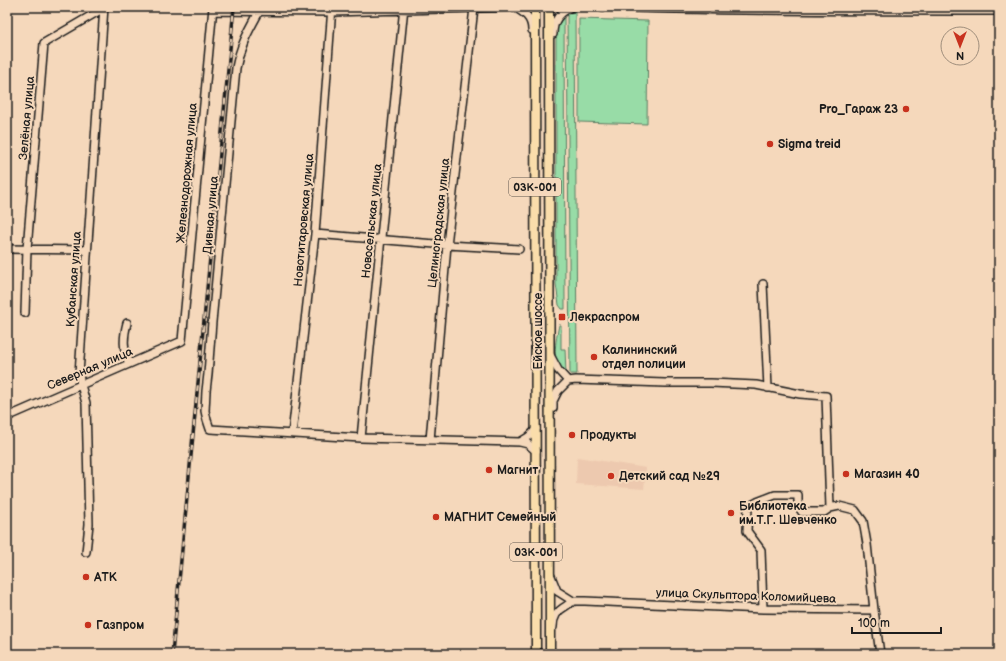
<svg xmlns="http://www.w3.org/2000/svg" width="1006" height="661" font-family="'Balsamiq Sans',sans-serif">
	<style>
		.built { fill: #edc9af }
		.green { fill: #98dca7; stroke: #5a7c62 }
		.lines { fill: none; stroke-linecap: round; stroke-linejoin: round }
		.minor-casing { stroke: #1c1c1c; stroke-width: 10 }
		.major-casing { stroke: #1c1c1c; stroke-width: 11 }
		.minor { stroke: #f5d8bb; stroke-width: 7 }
		.major { stroke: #faddab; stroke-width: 8 }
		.rail-casing { stroke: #1c1c1c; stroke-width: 3.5 }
		.rail { stroke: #f5d8bb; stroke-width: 2; stroke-dasharray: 6; stroke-linecap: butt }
		.poi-dot { fill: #c8321e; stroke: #f5d8bb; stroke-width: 1.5 }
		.labels { text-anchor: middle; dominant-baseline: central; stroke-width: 4; stroke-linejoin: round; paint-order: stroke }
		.shield { fill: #f5d8bb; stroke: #5d544c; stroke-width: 1 }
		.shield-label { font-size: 11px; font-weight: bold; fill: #1c1c1c }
		.poi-label { font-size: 12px; font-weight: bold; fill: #1c1c1c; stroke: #f5d8bb; text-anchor: start }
		.street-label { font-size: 12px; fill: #1c1c1c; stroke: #f5d8bb }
	</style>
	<rect width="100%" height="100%" fill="#f5d8bb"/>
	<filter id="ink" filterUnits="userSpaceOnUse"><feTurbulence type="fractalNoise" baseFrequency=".025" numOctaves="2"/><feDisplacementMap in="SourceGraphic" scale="8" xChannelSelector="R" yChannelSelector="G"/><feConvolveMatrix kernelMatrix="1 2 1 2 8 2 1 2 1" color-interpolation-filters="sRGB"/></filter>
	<g filter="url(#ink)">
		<path class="built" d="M 577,457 L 646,468 L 644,489 L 576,484 Z"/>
		<path class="green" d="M 575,11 L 577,374 L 570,374 L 567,14 Z
			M 564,15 L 565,309 L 562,309 L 559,305 L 556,284 L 556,30 L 559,22 Z
			M 579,19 L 648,21 L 647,124 L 579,122 Z
			M 559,325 L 561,325 L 561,349 L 565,349 L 566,374 C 550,365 556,340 559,325 Z"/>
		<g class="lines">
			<defs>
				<path id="minor" d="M 259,7 L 259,12 C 248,32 240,46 236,68 L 212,322 L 208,374 L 206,391 L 205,411 L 207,420 L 210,429 L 361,438 L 520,442 L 528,444 L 536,451
					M 514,7 C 524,12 532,18 532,30
					M 603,7 C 735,12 867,10 999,11
					M 7,8 L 8,7
					M 213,11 L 332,12 L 512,7
					M 553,34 C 553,21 559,13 571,7
					M 315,234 L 447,245 L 519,249
					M 7,249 L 87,250
					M 763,284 L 768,388
					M 25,313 L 27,249 L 44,43 L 104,8
					M 127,323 C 123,338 123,349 129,364
					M 550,355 L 558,370 L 568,381
					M 553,408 L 553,401 L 558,391 L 568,381 L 576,380 L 665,383 L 711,383 L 756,385 L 800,394 L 826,396 L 830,508 L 824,512 L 802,512 L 798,506 L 798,495 L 775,495 L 757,502 L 748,507 L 747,531 L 761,550 L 763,609
					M 7,417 L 182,341 L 213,7
					M 292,434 L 315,234 L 332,7
					M 361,438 L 404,7
					M 430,440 L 447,245 L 474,8
					M 520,442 C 527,438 531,436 536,429
					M 830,508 L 839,506 L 855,510 L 863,521 L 867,544 L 874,610
					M 86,552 L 89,524 L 86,403 L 81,385 L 79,374 C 87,251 96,129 104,7
					M 551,576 L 557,591 L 573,601
					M 553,627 C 553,617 557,611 566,606 C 568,604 572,602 575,601 C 578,601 581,601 585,601 L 763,609 L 874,610 L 880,654"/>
				<path id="major" d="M 535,7 L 536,654
					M 549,7 L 550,654"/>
			</defs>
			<use href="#minor" class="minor-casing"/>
			<use href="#major" class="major-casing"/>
			<use href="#minor" class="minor"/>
			<use href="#major" class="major"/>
			<defs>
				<path id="rail" d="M 172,654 L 234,7"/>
			</defs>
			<use href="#rail" class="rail-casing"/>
			<use href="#rail" class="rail"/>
		</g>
	</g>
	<g class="poi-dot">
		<circle cx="906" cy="109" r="4"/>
		<circle cx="770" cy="144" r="4"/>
		<rect x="558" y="313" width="8" height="8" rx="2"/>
		<circle cx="594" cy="357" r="4"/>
		<circle cx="572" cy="435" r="4"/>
		<circle cx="489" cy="470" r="4"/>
		<circle cx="846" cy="474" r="4"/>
		<circle cx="611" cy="476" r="4"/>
		<circle cx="731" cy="513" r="4"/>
		<circle cx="436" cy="517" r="4"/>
		<circle cx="86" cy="577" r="4"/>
		<circle cx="88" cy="625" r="4"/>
	</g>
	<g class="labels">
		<g class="shield">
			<rect x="509" y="178" width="52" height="18" rx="3"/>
			<rect x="510" y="543" width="52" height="18" rx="3"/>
		</g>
		<g class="shield-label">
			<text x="535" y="187">03К-001</text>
			<text x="536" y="552">03К-001</text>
		</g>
		<g class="poi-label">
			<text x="898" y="109" text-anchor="end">Pro_Гараж 23</text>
			<text x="778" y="144">Sigma treid</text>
			<text x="570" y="317">Лекраспром</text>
			<text x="602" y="350">Калининский<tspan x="602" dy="14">отдел полиции</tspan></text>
			<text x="580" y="435">Продукты</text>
			<text x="497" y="470">Магнит</text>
			<text x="854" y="474">Магазин 40</text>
			<text x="619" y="476">Детский сад №29</text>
			<text x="739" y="506">Библиотека<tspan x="739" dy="14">им.Т.Г. Шевченко</tspan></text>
			<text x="444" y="517">МАГНИТ Семейный</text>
			<text x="94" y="577">АТК</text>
			<text x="96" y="625">Газпром</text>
		</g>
		<g class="street-label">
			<text transform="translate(27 118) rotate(-85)">Зелёная улица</text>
			<text transform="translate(187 173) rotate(-85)">Железнодорожная улица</text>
			<text transform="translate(211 215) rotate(-85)">Дивная улица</text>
			<text transform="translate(304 220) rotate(-85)">Новотитаровская улица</text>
			<text transform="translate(372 221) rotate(-84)">Новосельская улица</text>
			<text transform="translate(439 223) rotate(-84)">Целиноградская улица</text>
			<text transform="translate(74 279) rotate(-86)">Кубанская улица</text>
			<text transform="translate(538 331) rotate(-90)">Ейское шоссе</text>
			<text transform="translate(90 369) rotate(-23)">Северная улица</text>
			<text transform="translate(746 596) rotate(2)">улица Скульптора Коломийцева</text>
		</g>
	</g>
	<rect width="1006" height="661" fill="none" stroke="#f5d8bb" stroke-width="24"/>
	<rect x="12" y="12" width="982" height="637" fill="none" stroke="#1c1c1c" stroke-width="1.5" filter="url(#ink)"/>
	<g transform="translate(960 46) rotate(180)"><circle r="19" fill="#f5d8bb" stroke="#9e8d7b"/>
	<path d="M0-3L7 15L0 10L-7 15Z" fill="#c8321e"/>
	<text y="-6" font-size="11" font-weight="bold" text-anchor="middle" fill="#1c1c1c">N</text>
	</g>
	<path d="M852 627v6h89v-6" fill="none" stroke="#1c1c1c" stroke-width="2"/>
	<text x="858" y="627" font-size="12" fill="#1c1c1c" stroke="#f5d8bb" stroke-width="3" paint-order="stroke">100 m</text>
</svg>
